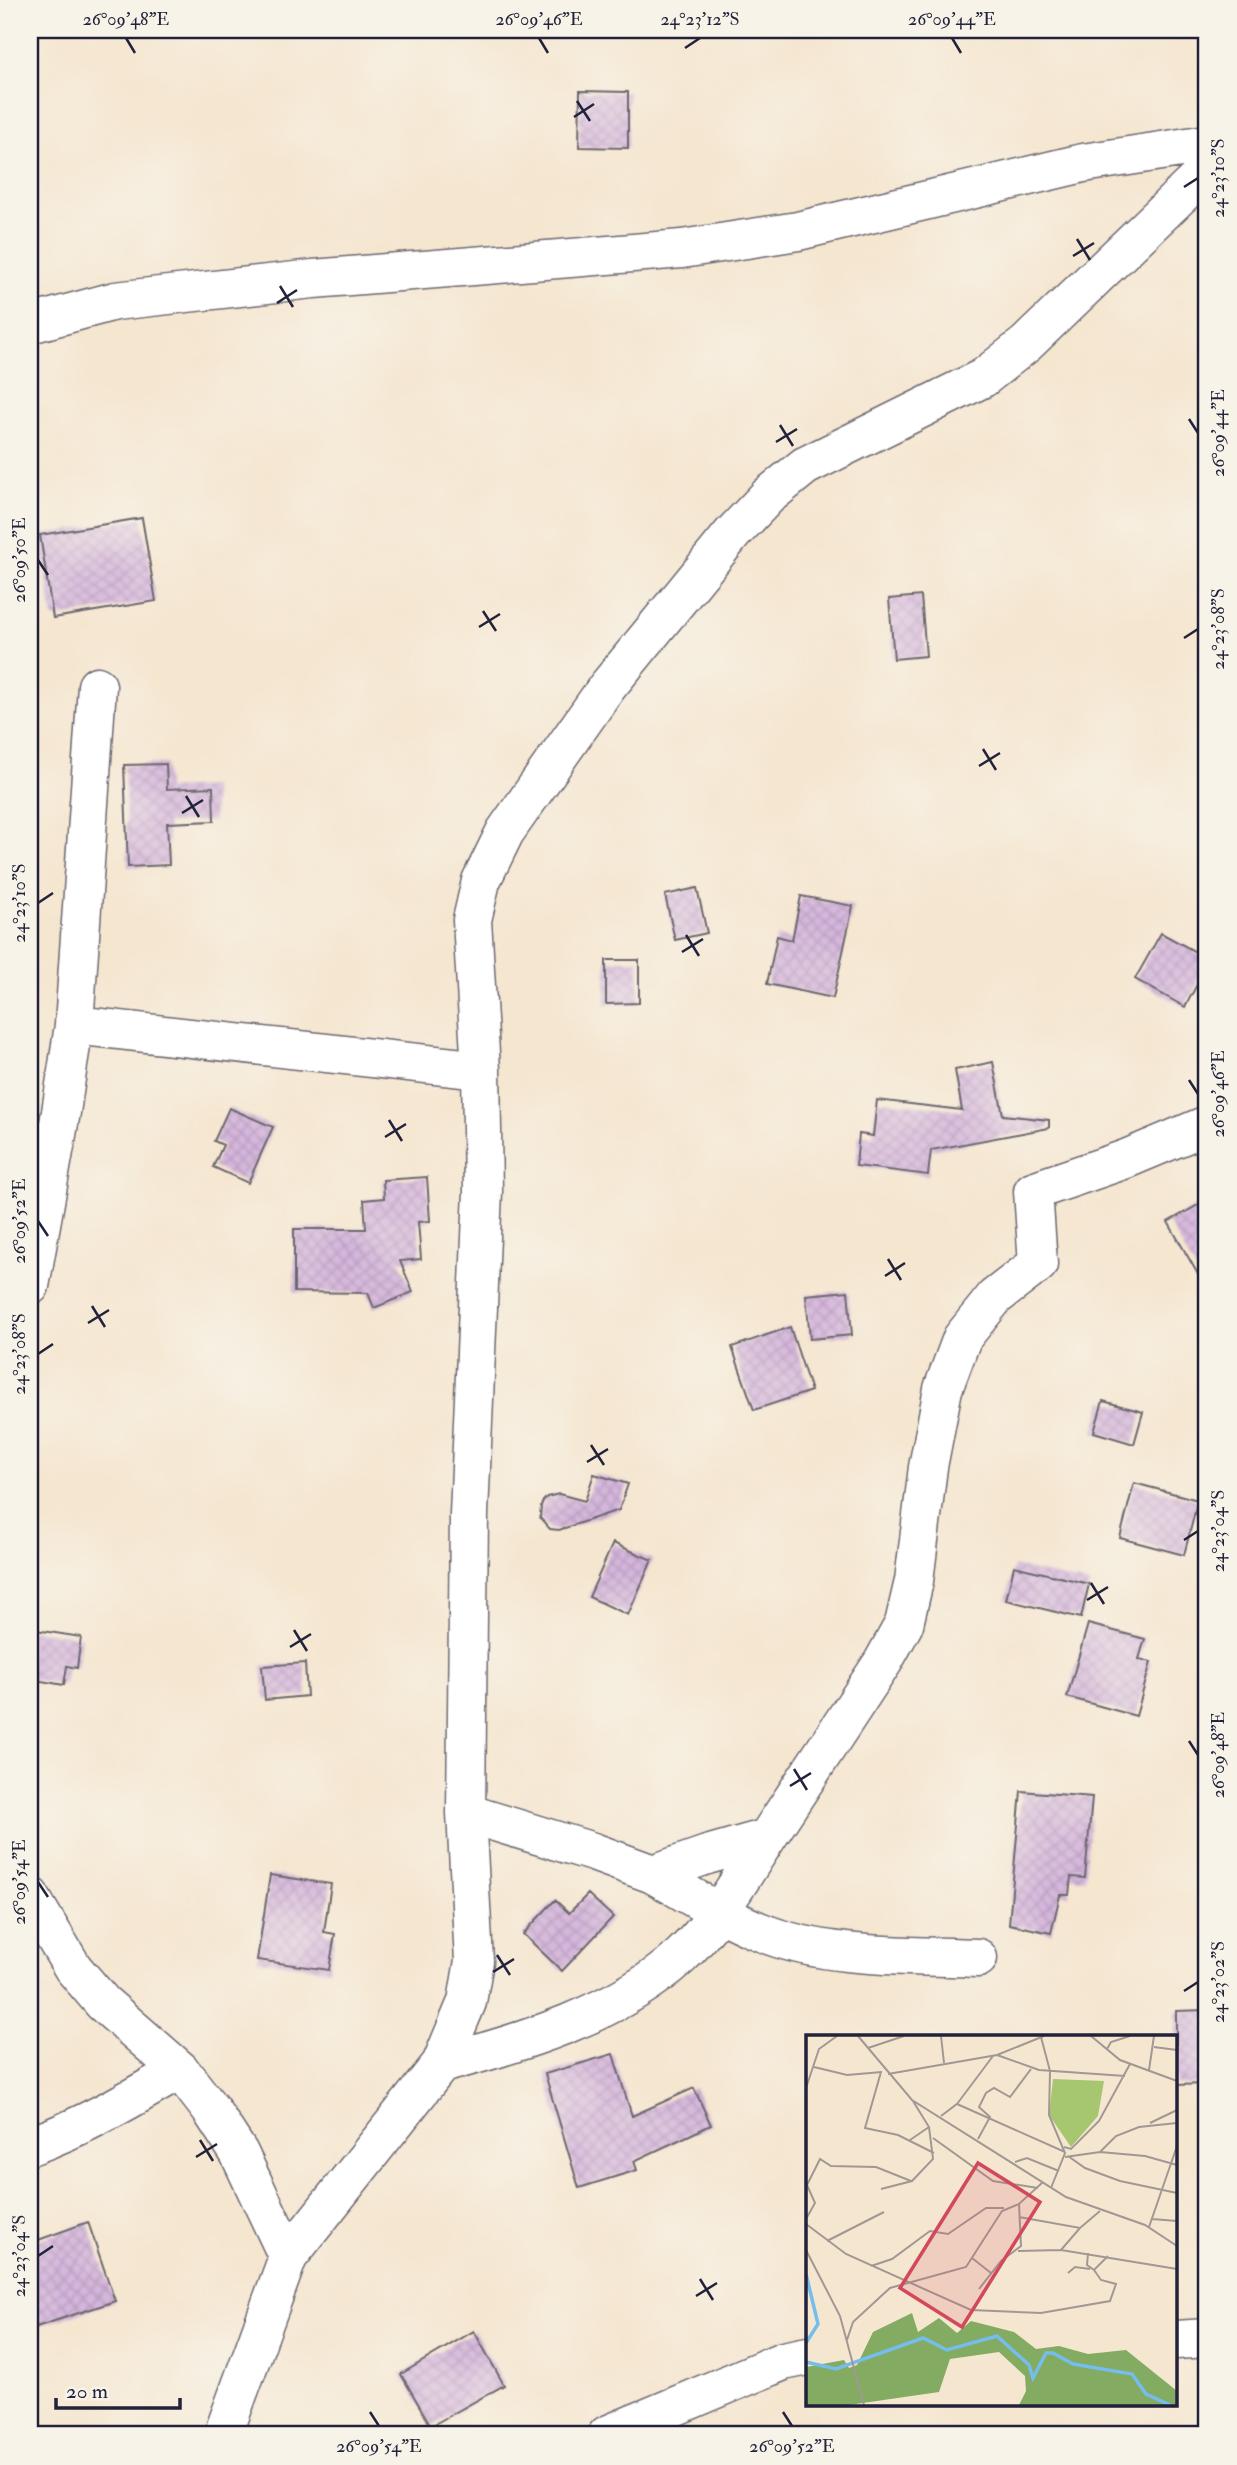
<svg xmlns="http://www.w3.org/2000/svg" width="1237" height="2465" font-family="'IM FELL Double Pica',serif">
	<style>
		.building { fill: url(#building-cross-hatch) }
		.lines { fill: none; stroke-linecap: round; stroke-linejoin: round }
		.minor-casing { stroke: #6c676f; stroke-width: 41 }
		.minor { stroke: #fff; stroke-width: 38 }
		.ticks { fill: none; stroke: #22223b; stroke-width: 2.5 }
		.inset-river { fill: none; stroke: #75bded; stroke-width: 3.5 }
		.inset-road { fill: none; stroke: #a19894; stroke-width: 2 }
		.view { fill: #d1495b; fill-opacity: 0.15; stroke: #d1495b; stroke-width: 3.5 }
		.inset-edge { fill: none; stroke: #22223b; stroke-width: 3.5 }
		.neatline { fill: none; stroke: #22223b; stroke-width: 2.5 }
		.ticks-label { font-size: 18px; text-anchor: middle; fill: #22223b }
	</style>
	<defs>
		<pattern id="building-cross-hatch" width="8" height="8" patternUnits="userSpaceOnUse" patternTransform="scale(1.75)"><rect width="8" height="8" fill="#d5b6dc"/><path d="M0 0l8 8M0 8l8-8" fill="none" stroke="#b79cbe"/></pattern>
	</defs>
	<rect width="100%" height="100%" fill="#f7f3e8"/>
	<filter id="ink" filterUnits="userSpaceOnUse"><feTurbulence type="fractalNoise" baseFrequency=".0143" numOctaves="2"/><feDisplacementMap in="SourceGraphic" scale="14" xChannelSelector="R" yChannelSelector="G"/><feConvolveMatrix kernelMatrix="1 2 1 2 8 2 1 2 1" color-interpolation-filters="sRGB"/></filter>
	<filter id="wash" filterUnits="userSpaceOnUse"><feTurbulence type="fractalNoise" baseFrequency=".00686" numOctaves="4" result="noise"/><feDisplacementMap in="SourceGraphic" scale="28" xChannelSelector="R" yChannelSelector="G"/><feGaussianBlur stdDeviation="1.57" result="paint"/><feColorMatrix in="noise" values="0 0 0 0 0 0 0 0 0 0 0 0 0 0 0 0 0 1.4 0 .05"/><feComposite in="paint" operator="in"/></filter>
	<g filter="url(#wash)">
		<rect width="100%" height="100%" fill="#f5e6d0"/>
		<g id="blocks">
			<path class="building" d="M 580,91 L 628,92 L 628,148 L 579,147 Z
				M 142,518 L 156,601 L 53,618 L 40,535 Z
				M 921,596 L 926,656 L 894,659 L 889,599 Z
				M 166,764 L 167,789 L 213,787 L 214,821 L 167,823 L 169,865 L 128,867 L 124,765 Z
				M 697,888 L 707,933 L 675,940 L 665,895 Z
				M 801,896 L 853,906 L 833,998 L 767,984 L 777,936 L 792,940 Z
				M 1161,933 L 1207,958 L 1207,966 L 1185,1007 L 1135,979 Z
				M 606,960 L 639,960 L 639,1003 L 606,1004 Z
				M 993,1062 L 1003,1115 L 1049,1120 L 1049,1128 L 931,1150 L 928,1175 L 856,1166 L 859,1134 L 873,1136 L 877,1100 L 962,1110 L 955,1070 Z
				M 229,1108 L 273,1127 L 248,1183 L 213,1167 L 223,1145 L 214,1141 Z
				M 427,1177 L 430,1221 L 418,1222 L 421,1259 L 400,1261 L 413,1292 L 374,1308 L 368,1293 L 294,1292 L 294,1229 L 366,1229 L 364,1200 L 384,1198 L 383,1180 Z
				M 1207,1200 L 1207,1290 L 1168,1222 Z
				M 848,1291 L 852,1335 L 810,1339 L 806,1295 Z
				M 790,1327 L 811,1391 L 754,1410 L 732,1347 Z
				M 1103,1401 L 1143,1412 L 1134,1444 L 1094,1432 Z
				M 594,1474 L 628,1484 L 619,1510 L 559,1530 L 550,1529 L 540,1518 L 541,1506 L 543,1501 L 547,1497 L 559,1494 L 585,1501 Z
				M 1134,1483 L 1198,1500 L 1184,1555 L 1120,1538 Z
				M 613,1543 L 652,1560 L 628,1615 L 589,1597 Z
				M 1014,1566 L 1089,1584 L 1081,1618 L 1006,1600 Z
				M 1088,1624 L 1145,1639 L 1139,1659 L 1151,1662 L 1136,1716 L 1067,1697 Z
				M 30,1629 L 81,1637 L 77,1668 L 67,1666 L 64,1685 L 30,1679 Z
				M 305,1663 L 307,1696 L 265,1700 L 262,1666 Z
				M 1021,1791 L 1092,1797 L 1085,1878 L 1071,1877 L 1069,1895 L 1060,1895 L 1051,1933 L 1009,1924 Z
				M 270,1875 L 331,1884 L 324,1932 L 335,1934 L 329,1970 L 257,1960 Z
				M 588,1894 L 613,1917 L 562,1971 L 523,1934 L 555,1900 L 569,1913 Z
				M 1207,2010 L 1207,2084 L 1176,2085 L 1176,2011 Z
				M 613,2054 L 632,2116 L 694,2088 L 711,2125 L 634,2161 L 637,2170 L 579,2188 L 545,2074 Z
				M 88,2222 L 115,2301 L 30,2329 L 30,2243 Z
				M 474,2331 L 504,2385 L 431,2426 L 401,2374 Z"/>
		</g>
	</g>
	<g filter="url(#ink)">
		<use href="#blocks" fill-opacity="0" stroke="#6c676f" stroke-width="2"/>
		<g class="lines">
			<defs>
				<path id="minor" d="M 30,324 L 115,301 L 313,279 L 682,249 L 798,231 L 1083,163 L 1207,144
					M 74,1025 L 481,1070
					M 30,1286 L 61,1112 L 74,1025 L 97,686
					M 466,1813 L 593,1852 L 653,1874 L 707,1855 L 767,1838
					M 653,1874 C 688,1894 723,1917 761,1932 C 827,1959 908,1955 978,1958
					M 30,1896 L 73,1968 L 103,2003 L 180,2070 L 211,2110 L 239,2153 L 288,2257
					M 441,2064 C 521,2043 620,2013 681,1956 C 718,1921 741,1877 769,1835 C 807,1777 845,1720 883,1662 L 904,1624 L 914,1581 L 928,1467 L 943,1389 L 962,1338 L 995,1297 L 1038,1264 L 1033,1191 L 1126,1159 L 1207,1125
					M 30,2146 C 83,2127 131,2099 180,2070
					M 1176,2340 L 1207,2338
					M 223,2435 L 288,2257 L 441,2064 L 467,2002 L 474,1961 L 466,1813 L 469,1514 L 483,1191 L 481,1070 L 472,920 L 481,881 L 505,832 L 607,687 L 733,533 L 768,496 L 805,466 L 983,378 L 1026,344 L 1207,170
					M 607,2435 L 783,2361 L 808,2356"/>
			</defs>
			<use href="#minor" class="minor-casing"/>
			<use href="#minor" class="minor"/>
		</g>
	</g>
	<path class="ticks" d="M 126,38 L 135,53M 539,38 L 548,53M 952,38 L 961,53M 685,48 L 700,38M 577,101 L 590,121M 574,117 L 594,104M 1184,187 L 1198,178M 1077,239 L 1090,260M 1073,256 L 1094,243M 280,286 L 293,307M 277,303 L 297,290M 1189,419 L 1198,433M 780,425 L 793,446M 776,442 L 797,429M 38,560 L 48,575M 483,611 L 496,631M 479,627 L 500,614M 1184,638 L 1198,629M 983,749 L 996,770M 979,766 L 1000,753M 186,796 L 199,817M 182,813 L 203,800M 38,903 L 53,893M 686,935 L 699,956M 682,952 L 703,939M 1189,1080 L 1198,1094M 389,1120 L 402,1141M 385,1137 L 406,1124M 38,1221 L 48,1236M 888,1259 L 901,1280M 885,1276 L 905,1263M 92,1306 L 105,1327M 88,1323 L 109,1310M 38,1354 L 53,1344M 591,1445 L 604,1465M 587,1462 L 608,1449M 1184,1540 L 1198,1531M 1091,1583 L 1104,1604M 1087,1600 L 1108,1587M 294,1630 L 307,1651M 290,1647 L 311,1634M 1189,1741 L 1198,1755M 794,1769 L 807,1790M 790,1786 L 811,1773M 38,1882 L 48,1897M 497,1955 L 510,1975M 493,1972 L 514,1959M 1184,1991 L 1198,1982M 200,2140 L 213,2161M 196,2157 L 217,2144M 38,2256 L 53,2246M 700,2279 L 713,2300M 696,2296 L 717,2283M 370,2412 L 379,2426M 783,2412 L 792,2426"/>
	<g transform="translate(806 2035)">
		<rect width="371" height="371" fill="#f5e6d0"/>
		<path d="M 106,278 L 112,297 L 133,283 L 151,298 L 165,286 L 208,297 L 230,314 L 253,311 L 282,319 L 320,315 L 371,356 L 371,370 L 213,370 L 220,356 L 219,341 L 193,317 L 144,324 L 133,357 L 43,370 L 0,370 L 0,332 L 38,325 L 43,333 L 51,330 L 67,297 Z" fill="#84ab62"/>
		<path d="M 247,44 L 298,46 L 292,81 L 265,112 L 243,80 Z" fill="#a6c66f"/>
		<path class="inset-river" d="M 0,239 L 12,289 L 0,308M 0,327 L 30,334 L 117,303 L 141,315 L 191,301 L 223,330 L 227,343 L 240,318 L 247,318 L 267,329 L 326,339 L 340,359 L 364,370"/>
		<path class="inset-road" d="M 52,1 L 106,65 L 260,162 L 339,190 L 371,211M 135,1 L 138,28M 285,1 L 314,25 L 371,46M 235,2 L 244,36 L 243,80 L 259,118 L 245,153M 348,12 L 371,15M 62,13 L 98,1M 301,14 L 305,7 L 324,1M 191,20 L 233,35 L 319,41M 8,32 L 41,40 L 76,37M 343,35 L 348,1M 75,37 L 59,93 L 92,100 L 128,118M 82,39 L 191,20 L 238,1M 0,53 L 13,14 L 31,1M 151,69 L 187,21M 135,81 L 151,69 L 259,117M 344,88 L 371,75M 127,103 L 187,146 L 232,153M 172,104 L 184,82 L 173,72 L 180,58 L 188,53 L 204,62 L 225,34M 104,105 L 123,92M 258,112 L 265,114 L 293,86 L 324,29M 294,117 L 339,121 L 371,130M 262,121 L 279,133 L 314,146 L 371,158M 259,122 L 294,117 L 310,101 L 333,92 L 371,88M 209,127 L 221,123 L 253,136M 1,150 L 14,124 L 25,131 L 70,132 L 105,146M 75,154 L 106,146 L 127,124 L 123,92 L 107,66M 213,182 L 274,193 L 294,176M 0,184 L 9,168 L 1,150M 346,184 L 371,186M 0,189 L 40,219 L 165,275 L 235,278 L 304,266 L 310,249 L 295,245 L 288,235M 343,192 L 371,111M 21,206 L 78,177M 0,215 L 34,281 L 58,370M 255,215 L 371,234M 212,216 L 255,215 L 274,193M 282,218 L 281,230 L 288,235 L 302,221M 166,223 L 185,238M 65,231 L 86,224 L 124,196 L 142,199 L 180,173 L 198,173M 262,238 L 269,232 L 284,234M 173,254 L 195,226 L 215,211 L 213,169M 41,305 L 47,287 L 84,253 L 160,232 L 196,176 L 213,169 L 237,147"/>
		<path class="view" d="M 172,128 L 234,167 L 156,292 L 94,253 Z"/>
		<rect width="371" height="371" class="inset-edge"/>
	</g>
	<rect width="1237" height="2465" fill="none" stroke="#f7f3e8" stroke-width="77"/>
	<path d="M56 2398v10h124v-10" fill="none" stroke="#22223b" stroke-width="3.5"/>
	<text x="66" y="2398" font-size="21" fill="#22223b" stroke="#f7f3e8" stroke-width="5" paint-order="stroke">20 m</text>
	<rect x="38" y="38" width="1160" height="2388" class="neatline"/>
	<g class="ticks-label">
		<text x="126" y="25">26°09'48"E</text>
		<text x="539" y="25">26°09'46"E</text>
		<text x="700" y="25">24°23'12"S</text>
		<text x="952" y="25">26°09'44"E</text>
		<text transform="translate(1218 178) rotate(-90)" y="6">24°23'10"S</text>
		<text transform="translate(1218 433) rotate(-90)" y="6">26°09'44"E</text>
		<text transform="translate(19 560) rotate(-90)" y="6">26°09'50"E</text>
		<text transform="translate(1218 629) rotate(-90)" y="6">24°23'08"S</text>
		<text transform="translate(19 903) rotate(-90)" y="6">24°23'10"S</text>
		<text transform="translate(1218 1094) rotate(-90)" y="6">26°09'46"E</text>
		<text transform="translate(19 1221) rotate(-90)" y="6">26°09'52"E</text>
		<text transform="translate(19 1354) rotate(-90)" y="6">24°23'08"S</text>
		<text transform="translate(1218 1531) rotate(-90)" y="6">24°23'04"S</text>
		<text transform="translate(1218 1755) rotate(-90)" y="6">26°09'48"E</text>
		<text transform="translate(19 1882) rotate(-90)" y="6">26°09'54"E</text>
		<text transform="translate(1218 1982) rotate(-90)" y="6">24°23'02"S</text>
		<text transform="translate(19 2256) rotate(-90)" y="6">24°23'04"S</text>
		<text x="379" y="2452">26°09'54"E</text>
		<text x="792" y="2452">26°09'52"E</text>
	</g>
</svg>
